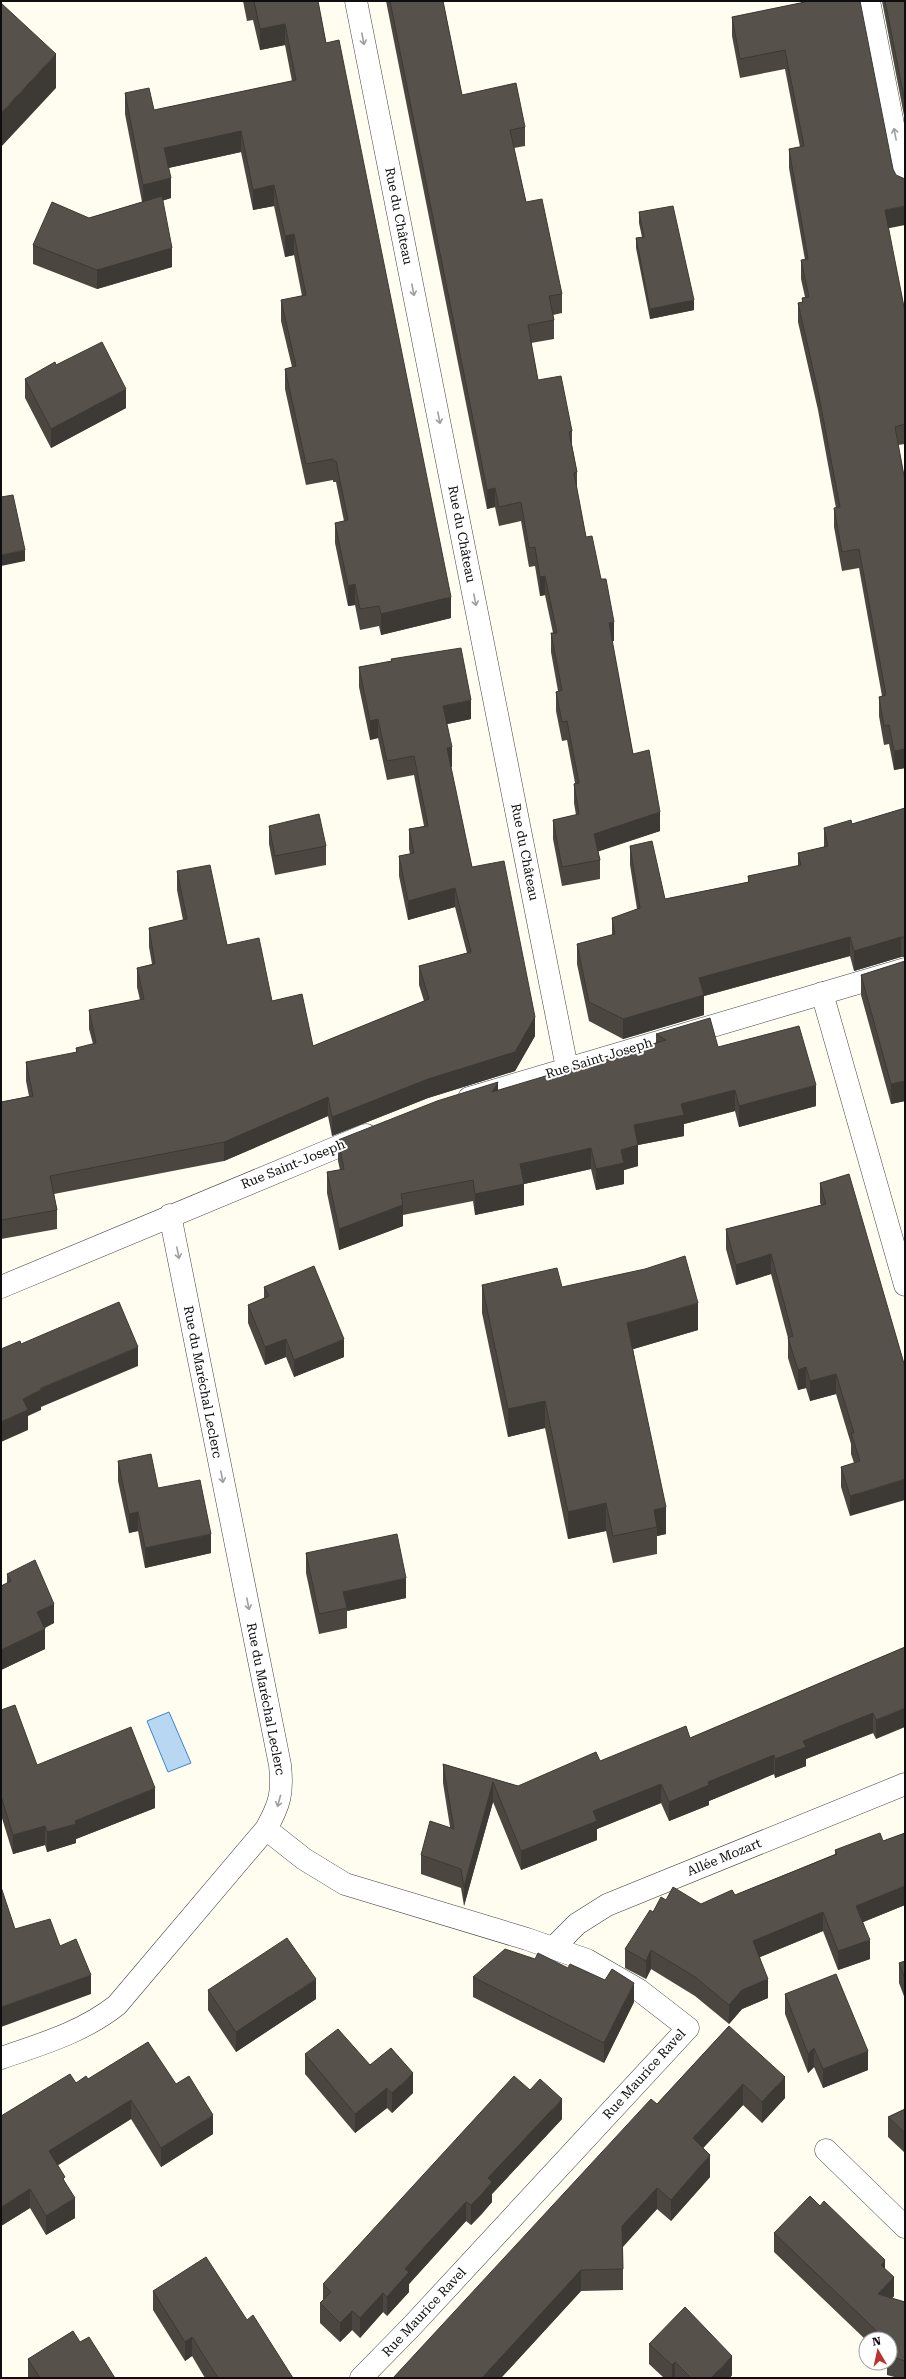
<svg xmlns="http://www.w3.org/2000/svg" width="906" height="2379" font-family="'Roboto Serif',serif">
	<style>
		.water { fill: #b7d7f3; stroke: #4184c7 }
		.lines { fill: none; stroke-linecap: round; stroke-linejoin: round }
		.minor-casing { stroke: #414141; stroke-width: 23 }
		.minor { stroke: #fff; stroke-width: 22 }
		.wall { fill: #4b4640 }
		.shaded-wall { fill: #3d3934 }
		.building { fill: #57514b; stroke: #3d3934 }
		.oneway { stroke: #9f9f9f }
		.labels { text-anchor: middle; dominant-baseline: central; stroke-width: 4; stroke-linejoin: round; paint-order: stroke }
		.street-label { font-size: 13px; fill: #0e0e0e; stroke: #fff }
	</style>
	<rect width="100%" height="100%" fill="#fefdf0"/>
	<path class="water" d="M 169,1712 L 191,1763 L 168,1772 L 147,1721 Z"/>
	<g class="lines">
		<defs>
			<path id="minor" d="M 356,1 L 567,1068
				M 869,1 L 905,186
				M 822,993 L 905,1285
				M 469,1098 L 905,969
				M 1,1287 L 366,1135
				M 266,1829 L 304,1859 L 345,1884 L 527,1939 L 587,1960 L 639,1990 L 688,2028 L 411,2327 L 361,2378
				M 554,1947 L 577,1924 L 607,1905 L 905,1784
				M 1,2058 C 42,2044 83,2032 117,2005 L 266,1829 C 280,1804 283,1793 280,1765 L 170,1215
				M 826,2150 L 905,2227"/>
		</defs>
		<use href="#minor" class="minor-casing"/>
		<use href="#minor" class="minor"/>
	</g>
	<path class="wall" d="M 243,1 L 318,1 L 326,43 L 451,618 L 381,635 L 379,626 L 360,630 L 355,605 L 348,606 L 335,543 L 335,523 L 344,521 L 336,482 L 333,482 L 333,480 L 306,485 L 285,389 L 285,369 L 292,367 L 281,321 L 281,300 L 302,296 L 294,255 L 285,257 L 274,206 L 253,210 L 241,152 L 168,168 L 171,198 L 162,201 L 172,267 L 97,289 L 33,264 L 33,245 L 89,218 L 142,202 L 125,114 L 125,93 L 154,110 L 292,81 L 285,45 L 260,50 L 253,20 L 247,21 Z
		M 386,1 L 443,1 L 462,95 L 525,127 L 525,146 L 514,148 L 526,202 L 562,294 L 562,313 L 553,315 L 554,320 L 554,339 L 531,343 L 538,380 L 572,431 L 572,445 L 577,472 L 577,490 L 586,537 L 601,579 L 614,641 L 612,641 L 633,754 L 660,831 L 598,851 L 600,860 L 600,879 L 562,886 L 553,839 L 553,820 L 576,815 L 574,803 L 574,784 L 575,783 L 567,740 L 562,741 L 556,711 L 556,692 L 558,691 L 551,652 L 551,633 L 553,633 L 545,595 L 540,596 L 535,566 L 529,567 L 521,521 L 499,526 L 495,507 L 487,509 Z
		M 801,1 L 860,1 L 888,229 L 905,312 L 905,444 L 898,445 L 905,481 L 905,768 L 894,770 L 889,744 L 884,745 L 879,716 L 879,697 L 882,696 L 859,568 L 842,571 L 834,527 L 834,508 L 836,508 L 818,410 L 798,322 L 798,303 L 802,302 L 802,298 L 805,297 L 801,279 L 801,260 L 805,260 L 789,168 L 789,149 L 800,147 L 785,69 L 740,78 L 732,36 L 732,17 L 801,3 Z
		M 882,1 L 905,1 L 905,121 Z
		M 639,212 L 694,310 L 650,319 L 636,248 L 636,238 L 642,237 L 639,223 Z
		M 25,379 L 126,408 L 51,448 L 25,398 Z
		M 391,659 L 471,719 L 447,724 L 452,767 L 450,767 L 472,867 L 535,1036 L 515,1071 L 428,1098 L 332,1136 L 328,1116 L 224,1161 L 54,1194 L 57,1210 L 57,1229 L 1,1239 L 1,1102 L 29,1096 L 26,1081 L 26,1062 L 76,1053 L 76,1048 L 93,1044 L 89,1029 L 89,1010 L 140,1000 L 137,987 L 137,968 L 152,964 L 149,947 L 149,928 L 183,920 L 177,890 L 177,871 L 227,945 L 272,1001 L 313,1046 L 424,1001 L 419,985 L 419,966 L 467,953 L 455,907 L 408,920 L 399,876 L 399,856 L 410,854 L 409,849 L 409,829 L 424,826 L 414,775 L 387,780 L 378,738 L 370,740 L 359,687 L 359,667 L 391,661 Z
		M 905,808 L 905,957 L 901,957 L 854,971 L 850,956 L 704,996 L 704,1015 L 623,1039 L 589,1021 L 577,964 L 577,944 L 612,935 L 612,918 L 637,909 L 630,865 L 630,846 L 665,899 L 748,882 L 748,876 L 798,866 L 798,853 L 824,847 L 824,828 L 852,824 Z
		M 269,826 L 326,846 L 326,865 L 275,875 L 269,844 Z
		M 905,961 L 905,1101 L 891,1104 L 861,995 L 861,975 Z
		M 656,1034 L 718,1047 L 816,1106 L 739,1127 L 735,1111 L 684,1124 L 684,1136 L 638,1145 L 638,1166 L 624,1170 L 624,1184 L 596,1190 L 591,1169 L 524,1184 L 524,1205 L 475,1215 L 473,1201 L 403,1215 L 403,1226 L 339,1250 L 327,1193 L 327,1172 L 340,1170 L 338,1161 L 338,1140 L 656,1043 Z
		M 820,1183 L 905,1367 L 850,1516 L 841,1487 L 841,1467 L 854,1463 L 851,1454 L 851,1444 L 836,1394 L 810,1401 L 806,1388 L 798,1390 L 788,1358 L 788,1338 L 771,1274 L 736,1285 L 726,1249 L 726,1229 L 821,1205 L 820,1203 Z
		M 482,1285 L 562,1287 L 698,1330 L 633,1349 L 666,1534 L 657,1536 L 657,1554 L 613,1563 L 606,1531 L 568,1539 L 545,1428 L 508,1437 L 482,1313 Z
		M 264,1287 L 344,1357 L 294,1377 L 286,1357 L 265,1365 L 248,1323 L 248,1305 L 264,1298 Z
		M 118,1461 L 211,1553 L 145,1568 L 138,1531 L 129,1533 L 118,1481 Z
		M 306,1553 L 406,1598 L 347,1611 L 347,1628 L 319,1634 L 306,1573 Z
		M 7,1574 L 54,1623 L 45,1628 L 45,1649 L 1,1670 L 1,1586 L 7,1583 Z
		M 905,1647 L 876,1739 L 873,1733 L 806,1759 L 806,1766 L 775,1778 L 774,1774 L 709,1801 L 709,1805 L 669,1821 L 661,1803 L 597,1829 L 597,1840 L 521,1870 L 493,1802 L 464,1906 L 461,1888 L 421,1874 L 421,1855 L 450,1827 L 443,1783 L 443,1764 L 518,1786 L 600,1761 L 690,1738 Z
		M 1,1710 L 37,1765 L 155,1808 L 76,1839 L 76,1843 L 47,1852 L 45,1845 L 13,1854 L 1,1815 Z
		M 905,1833 L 905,1905 L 863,1922 L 870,1959 L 838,1970 L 823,1931 L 760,1957 L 768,1998 L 742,2009 L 729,2024 L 695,1996 L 651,1969 L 646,1979 L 625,1968 L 625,1949 L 653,1912 L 666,1900 L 701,1904 L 735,1895 L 835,1854 L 835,1850 L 883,1841 Z
		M 905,1961 L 905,1999 L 899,1983 L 899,1963 Z
		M 473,1977 L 634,2002 L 604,2063 L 473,1997 Z
		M 208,1990 L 316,1999 L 236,2052 L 208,2010 Z
		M 785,1994 L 868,2070 L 823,2088 L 814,2067 L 808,2073 L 785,2014 Z
		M 729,2026 L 785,2098 L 762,2123 L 743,2105 L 703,2148 L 710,2177 L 671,2221 L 657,2209 L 623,2247 L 623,2290 L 581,2291 L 501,2378 L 393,2378 L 657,2104 Z
		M 305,2054 L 370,2065 L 413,2093 L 392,2113 L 387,2108 L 355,2133 L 305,2074 Z
		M 88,2079 L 176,2084 L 213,2134 L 161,2167 L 131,2119 L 57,2165 L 65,2182 L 75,2218 L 46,2235 L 30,2208 L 1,2226 L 76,2083 Z
		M 530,2090 L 562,2119 L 492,2194 L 492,2202 L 482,2214 L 471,2225 L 466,2221 L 409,2284 L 409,2292 L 387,2316 L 383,2312 L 360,2338 L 352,2330 L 340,2342 L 320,2323 L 320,2303 L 323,2300 L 323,2284 Z
		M 905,2109 L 905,2153 L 888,2137 L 888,2117 Z
		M 774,2233 L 885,2269 L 894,2296 L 892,2298 L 905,2302 L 905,2378 L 898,2378 L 887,2375 L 887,2363 L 890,2363 L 890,2339 L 866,2339 L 866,2340 L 774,2252 Z
		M 153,2291 L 247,2320 L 293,2378 L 205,2378 L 192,2356 L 185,2361 L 153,2310 Z
		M 80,2342 L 115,2378 L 28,2378 L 28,2359 Z
		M 649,2344 L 732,2375 L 730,2378 L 664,2378 L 649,2364 Z"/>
	<path class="shaded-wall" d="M 285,24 L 285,45 L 260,50 L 260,29 Z
		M 56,54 L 56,88 L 1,147 L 1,113 Z
		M 241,131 L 241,152 L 164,169 L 164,148 Z
		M 171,178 L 171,198 L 143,206 L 143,185 Z
		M 274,185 L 274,206 L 253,210 L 253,190 Z
		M 905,206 L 905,225 L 885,229 L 885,210 Z
		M 294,234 L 294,255 L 285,257 L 285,236 Z
		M 172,248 L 172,267 L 97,289 L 97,270 Z
		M 694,300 L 694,310 L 650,319 L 650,309 Z
		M 126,389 L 126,408 L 51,448 L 51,429 Z
		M 495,488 L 495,507 L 487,509 L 487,490 Z
		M 25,550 L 25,561 L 1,566 L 1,555 Z
		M 545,576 L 545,595 L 540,596 L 540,577 Z
		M 355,584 L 355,605 L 348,606 L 348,586 Z
		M 451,597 L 451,618 L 381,635 L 381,614 Z
		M 614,622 L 614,641 L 609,642 L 609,623 Z
		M 471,700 L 471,719 L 443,725 L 443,706 Z
		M 378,719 L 378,738 L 370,740 L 370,721 Z
		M 452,747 L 452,767 L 447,768 L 447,748 Z
		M 905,749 L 905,768 L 894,770 L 894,751 Z
		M 660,812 L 660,831 L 594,853 L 594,834 Z
		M 455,888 L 455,907 L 408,920 L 408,901 Z
		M 850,937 L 850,956 L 704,996 L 704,1015 L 623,1039 L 623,1019 L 699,978 Z
		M 901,937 L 901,957 L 854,971 L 854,951 Z
		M 535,1017 L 535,1036 L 515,1071 L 428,1098 L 332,1136 L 332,1117 Z
		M 905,1081 L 905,1101 L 891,1104 L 891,1084 Z
		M 498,1082 L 498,1103 L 492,1092 Z
		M 816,1085 L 816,1106 L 739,1127 L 739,1106 Z
		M 735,1090 L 735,1111 L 684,1124 L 684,1136 L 638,1145 L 638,1166 L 624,1170 L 624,1184 L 596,1190 L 596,1169 L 621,1150 L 634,1125 L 681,1104 Z
		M 328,1097 L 328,1116 L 224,1161 L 224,1142 Z
		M 591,1148 L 591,1169 L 524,1184 L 524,1205 L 475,1215 L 475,1194 L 520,1164 Z
		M 403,1205 L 403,1226 L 339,1250 L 339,1229 Z
		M 771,1254 L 771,1274 L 736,1285 L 736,1265 Z
		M 698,1303 L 698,1330 L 627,1351 L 627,1323 Z
		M 286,1339 L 286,1357 L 265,1365 L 265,1347 Z
		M 344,1339 L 344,1357 L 294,1377 L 294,1360 Z
		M 138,1347 L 138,1366 L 41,1407 L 41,1410 L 28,1416 L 28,1430 L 1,1442 L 1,1422 L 23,1399 L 41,1388 Z
		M 806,1367 L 806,1388 L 798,1390 L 798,1370 Z
		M 836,1374 L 836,1394 L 810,1401 L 810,1381 Z
		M 545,1401 L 545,1428 L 508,1437 L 508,1409 Z
		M 905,1479 L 905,1500 L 850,1516 L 850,1496 Z
		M 606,1503 L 606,1531 L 568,1539 L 568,1512 Z
		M 666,1507 L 666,1534 L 657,1536 L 657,1527 L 654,1510 Z
		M 138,1512 L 138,1531 L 129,1533 L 129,1514 Z
		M 211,1534 L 211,1553 L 145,1568 L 145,1548 Z
		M 406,1578 L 406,1598 L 347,1611 L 347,1608 L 343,1592 Z
		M 54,1604 L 54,1623 L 37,1631 L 37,1612 Z
		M 45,1629 L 45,1649 L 1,1670 L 1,1650 Z
		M 905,1708 L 905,1727 L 876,1739 L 876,1720 Z
		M 873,1713 L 873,1733 L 806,1759 L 806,1766 L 775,1778 L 775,1759 L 803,1741 Z
		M 774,1755 L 774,1774 L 709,1801 L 709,1805 L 669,1821 L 669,1802 L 708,1782 Z
		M 493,1782 L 493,1802 L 464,1906 L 464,1887 Z
		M 661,1784 L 661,1803 L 597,1829 L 597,1840 L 521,1870 L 521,1851 L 593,1811 Z
		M 155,1788 L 155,1808 L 76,1839 L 76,1843 L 47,1852 L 47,1832 L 75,1821 Z
		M 45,1826 L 45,1845 L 13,1854 L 13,1835 Z
		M 905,1886 L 905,1905 L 856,1925 L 856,1906 Z
		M 823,1912 L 823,1931 L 753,1960 L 753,1941 Z
		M 870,1940 L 870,1959 L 838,1970 L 838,1951 Z
		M 651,1950 L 651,1969 L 646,1979 L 646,1961 Z
		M 91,1975 L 91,1994 L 1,2027 L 1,2007 Z
		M 316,1979 L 316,1999 L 236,2052 L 236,2032 Z
		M 768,1979 L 768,1998 L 742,2009 L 729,2024 L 729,2005 L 742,1990 Z
		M 634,1983 L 634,2002 L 604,2063 L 604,2043 Z
		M 814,2048 L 814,2067 L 808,2073 L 808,2054 Z
		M 868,2051 L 868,2070 L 823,2088 L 823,2069 Z
		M 413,2073 L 413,2093 L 392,2113 L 392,2093 Z
		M 785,2077 L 785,2098 L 762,2123 L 762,2102 Z
		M 743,2084 L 743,2105 L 693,2159 L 693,2138 Z
		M 387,2088 L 387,2108 L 355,2133 L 355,2114 Z
		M 562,2099 L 562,2119 L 492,2194 L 492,2202 L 471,2225 L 471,2205 L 488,2178 Z
		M 131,2100 L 131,2119 L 49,2171 L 49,2151 Z
		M 213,2115 L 213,2134 L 161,2167 L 161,2148 Z
		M 710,2155 L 710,2177 L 671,2221 L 671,2200 Z
		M 657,2188 L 657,2209 L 622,2247 L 622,2226 Z
		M 30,2189 L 30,2208 L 1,2226 L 1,2207 Z
		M 75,2198 L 75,2218 L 46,2235 L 46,2216 Z
		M 466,2202 L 466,2221 L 409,2284 L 409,2292 L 387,2316 L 387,2297 L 405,2269 L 428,2243 Z
		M 885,2260 L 885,2280 L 881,2265 Z
		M 581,2270 L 581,2291 L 501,2378 L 482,2378 Z
		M 894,2277 L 894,2296 L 878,2313 L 878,2294 Z
		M 383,2293 L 383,2312 L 360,2338 L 360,2318 Z
		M 352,2311 L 352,2330 L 340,2342 L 340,2323 Z
		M 192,2337 L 192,2356 L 185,2361 L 185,2342 Z
		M 732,2356 L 732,2375 L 730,2378 L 711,2378 Z
		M 675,2362 L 675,2378 L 672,2378 L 672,2365 Z"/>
	<path class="building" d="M 254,1 L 318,1 L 326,43 L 339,40 L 451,597 L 381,614 L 379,606 L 360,609 L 355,584 L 348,586 L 335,523 L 348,520 L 336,461 L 333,461 L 333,459 L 306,464 L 285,369 L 296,366 L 281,300 L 306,295 L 294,234 L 285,236 L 274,185 L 253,190 L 241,131 L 164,148 L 171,178 L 143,185 L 125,93 L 149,88 L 154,110 L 296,80 L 285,24 L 260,29 Z
		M 390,1 L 443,1 L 462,95 L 516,83 L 525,127 L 510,130 L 526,202 L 542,199 L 562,294 L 549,296 L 554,320 L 528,325 L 538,380 L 561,376 L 572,431 L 569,432 L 577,472 L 574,473 L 586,537 L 592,536 L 601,579 L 606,579 L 614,622 L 609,623 L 633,754 L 649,750 L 660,812 L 594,834 L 600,860 L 562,867 L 553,820 L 579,814 L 574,784 L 579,783 L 567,721 L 562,722 L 556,692 L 562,690 L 551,633 L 557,633 L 545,576 L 540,577 L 535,547 L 529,548 L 521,502 L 499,507 L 495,488 L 487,490 Z
		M 804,1 L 860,1 L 893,169 L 896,175 L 905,179 L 905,206 L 885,210 L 905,312 L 905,424 L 895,427 L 905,481 L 905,749 L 894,751 L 889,725 L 884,726 L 879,697 L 886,695 L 859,549 L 842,552 L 834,508 L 840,507 L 818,391 L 798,303 L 803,302 L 802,298 L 809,297 L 801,260 L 808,259 L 789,149 L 804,146 L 785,50 L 740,59 L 732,17 L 805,2 Z
		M 885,1 L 905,1 L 905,102 Z
		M 1,3 L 56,54 L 1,113 Z
		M 162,196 L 172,248 L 97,270 L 33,245 L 52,202 L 89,218 Z
		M 673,206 L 694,300 L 650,309 L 636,238 L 644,237 L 639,212 Z
		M 102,342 L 126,389 L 51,429 L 25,379 L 55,362 L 56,365 Z
		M 13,495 L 25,550 L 1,555 L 1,497 Z
		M 461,648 L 471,700 L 443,706 L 452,747 L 447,748 L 472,867 L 504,861 L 535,1017 L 515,1052 L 428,1079 L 332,1117 L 328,1097 L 224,1142 L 50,1176 L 57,1210 L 1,1220 L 1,1102 L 33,1096 L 26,1062 L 77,1052 L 76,1048 L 96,1043 L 89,1010 L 144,999 L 137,968 L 155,964 L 149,928 L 187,919 L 177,871 L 210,865 L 227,945 L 259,938 L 272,1001 L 302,994 L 313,1046 L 429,999 L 419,966 L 471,952 L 455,888 L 408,901 L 399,856 L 414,853 L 409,829 L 428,826 L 414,756 L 387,761 L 378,719 L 370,721 L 359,667 L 392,661 L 391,659 Z
		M 905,808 L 905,937 L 901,937 L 854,951 L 850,937 L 699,978 L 704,995 L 623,1019 L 589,1002 L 577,944 L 615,934 L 612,918 L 640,908 L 630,846 L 652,841 L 665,899 L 749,882 L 748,876 L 801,865 L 798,853 L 828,846 L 824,828 L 851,820 L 852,824 Z
		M 319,814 L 326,846 L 275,856 L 269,826 Z
		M 905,961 L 905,1081 L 891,1084 L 861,975 Z
		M 710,1018 L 718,1047 L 799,1026 L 816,1085 L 739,1106 L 735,1090 L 681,1104 L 684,1115 L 634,1125 L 638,1145 L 621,1150 L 624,1163 L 596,1169 L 591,1148 L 520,1164 L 524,1184 L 475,1194 L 473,1180 L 401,1194 L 403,1205 L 339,1229 L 327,1172 L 344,1169 L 338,1140 L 437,1101 L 498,1082 L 492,1092 L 666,1040 L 656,1034 Z
		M 849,1174 L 905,1367 L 905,1479 L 850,1496 L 841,1467 L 860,1461 L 851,1433 L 854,1433 L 836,1374 L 810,1381 L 806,1367 L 798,1370 L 788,1338 L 793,1336 L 771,1254 L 736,1265 L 726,1229 L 826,1204 L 820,1183 Z
		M 685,1256 L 698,1303 L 627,1323 L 666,1507 L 654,1510 L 657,1527 L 613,1536 L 606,1503 L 568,1512 L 545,1401 L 508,1409 L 482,1285 L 557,1268 L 562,1287 L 645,1269 Z
		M 314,1266 L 344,1339 L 294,1360 L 286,1339 L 265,1347 L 248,1305 L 269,1296 L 264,1287 Z
		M 119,1302 L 138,1347 L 41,1388 L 41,1390 L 23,1399 L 28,1410 L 1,1422 L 1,1349 L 20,1341 L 21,1344 Z
		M 151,1454 L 158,1488 L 200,1480 L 211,1534 L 145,1548 L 138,1512 L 129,1514 L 118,1461 Z
		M 397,1534 L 406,1578 L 343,1592 L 347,1608 L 319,1614 L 306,1553 Z
		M 35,1560 L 54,1604 L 37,1612 L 45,1629 L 1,1650 L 1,1586 L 11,1581 L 7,1574 Z
		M 905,1647 L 905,1708 L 876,1720 L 873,1713 L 803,1741 L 806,1747 L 775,1759 L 774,1755 L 708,1782 L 709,1785 L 669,1802 L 661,1784 L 593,1811 L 597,1821 L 521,1851 L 493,1782 L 464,1887 L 461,1869 L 421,1855 L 430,1821 L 454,1829 L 443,1764 L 518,1786 L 596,1752 L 600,1761 L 686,1726 L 690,1738 Z
		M 15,1705 L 37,1765 L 131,1727 L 155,1788 L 75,1821 L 76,1824 L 47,1832 L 45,1826 L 13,1835 L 1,1796 L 1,1710 Z
		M 880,1833 L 883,1841 L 905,1833 L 905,1886 L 856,1906 L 870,1940 L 838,1951 L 823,1912 L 753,1941 L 768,1979 L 742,1990 L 729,2005 L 695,1977 L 651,1950 L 646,1961 L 625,1949 L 650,1910 L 653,1912 L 661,1897 L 666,1900 L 673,1887 L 701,1904 L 732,1890 L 735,1895 L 837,1854 L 835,1850 Z
		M 1,1887 L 15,1929 L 50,1919 L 60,1946 L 76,1939 L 91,1975 L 1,2007 Z
		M 287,1938 L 316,1979 L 236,2032 L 208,1990 Z
		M 505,1949 L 535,1959 L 538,1953 L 568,1968 L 570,1964 L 605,1980 L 612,1969 L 634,1983 L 604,2043 L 473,1977 Z
		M 905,1961 L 905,1979 L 899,1963 Z
		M 836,1974 L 868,2051 L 823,2069 L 814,2048 L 808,2054 L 785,1994 Z
		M 729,2026 L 785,2077 L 762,2102 L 743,2084 L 693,2138 L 710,2155 L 671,2200 L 657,2188 L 622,2226 L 623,2269 L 581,2270 L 482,2378 L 393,2378 L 651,2099 L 657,2104 Z
		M 338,2029 L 370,2065 L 391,2048 L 413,2073 L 392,2093 L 387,2088 L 355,2114 L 305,2054 Z
		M 148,2042 L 176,2084 L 189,2076 L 213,2115 L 161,2148 L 131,2100 L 49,2151 L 65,2177 L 63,2179 L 75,2198 L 46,2216 L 30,2189 L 1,2207 L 1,2116 L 70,2074 L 76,2083 L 86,2076 L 88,2079 Z
		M 514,2076 L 530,2090 L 540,2079 L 562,2099 L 488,2178 L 492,2182 L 482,2194 L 471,2205 L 466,2202 L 428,2243 L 405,2269 L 409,2272 L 387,2297 L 383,2293 L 360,2318 L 352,2311 L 340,2323 L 320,2303 L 331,2292 L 323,2284 Z
		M 905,2109 L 905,2133 L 888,2117 Z
		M 810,2196 L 820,2206 L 824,2201 L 885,2260 L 881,2265 L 894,2277 L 878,2294 L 905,2302 L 905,2361 L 890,2356 L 890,2339 L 885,2339 L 774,2233 Z
		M 206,2257 L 247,2320 L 253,2315 L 293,2378 L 218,2378 L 192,2337 L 185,2342 L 153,2291 Z
		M 685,2307 L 732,2356 L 711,2378 L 691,2378 L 675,2362 L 672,2365 L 649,2344 Z
		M 73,2331 L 80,2342 L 89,2337 L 115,2378 L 40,2378 L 28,2359 Z"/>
	<defs><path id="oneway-shaft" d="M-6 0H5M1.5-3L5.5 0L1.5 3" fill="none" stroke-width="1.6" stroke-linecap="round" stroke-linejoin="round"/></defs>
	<g class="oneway">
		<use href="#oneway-shaft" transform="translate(363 39) rotate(79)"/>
		<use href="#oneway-shaft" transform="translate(895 134) rotate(-101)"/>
		<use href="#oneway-shaft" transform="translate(413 290) rotate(79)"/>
		<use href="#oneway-shaft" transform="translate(439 418) rotate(79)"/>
		<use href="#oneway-shaft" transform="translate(475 600) rotate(79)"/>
		<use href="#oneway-shaft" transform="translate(178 1253) rotate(79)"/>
		<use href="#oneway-shaft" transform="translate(222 1477) rotate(79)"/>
		<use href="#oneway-shaft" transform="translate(248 1604) rotate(79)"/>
		<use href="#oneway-shaft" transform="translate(279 1801) rotate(105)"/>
	</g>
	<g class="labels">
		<g class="street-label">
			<text transform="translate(399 216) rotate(79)">Rue du Château</text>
			<text transform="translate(462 534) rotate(79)">Rue du Château</text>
			<text transform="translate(525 852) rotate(79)">Rue du Château</text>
			<text transform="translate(599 1058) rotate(-17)">Rue Saint-Joseph</text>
			<text transform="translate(293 1164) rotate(-22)">Rue Saint-Joseph</text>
			<text transform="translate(203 1382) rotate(79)">Rue du Maréchal Leclerc</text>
			<text transform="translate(266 1699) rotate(79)">Rue du Maréchal Leclerc</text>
			<text transform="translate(724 1857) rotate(-22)">Allée Mozart</text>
			<text transform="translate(644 2074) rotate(-48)">Rue Maurice Ravel</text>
			<text transform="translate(424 2312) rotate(-47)">Rue Maurice Ravel</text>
		</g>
	</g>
	<rect width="906" height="2379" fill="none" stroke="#0e0e0e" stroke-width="4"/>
	<g transform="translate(878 2351) rotate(351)"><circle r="19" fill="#ffffff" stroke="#9f9f9f"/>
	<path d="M0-3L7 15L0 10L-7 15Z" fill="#b9342c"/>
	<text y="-6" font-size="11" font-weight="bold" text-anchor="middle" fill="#0e0e0e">N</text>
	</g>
</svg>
